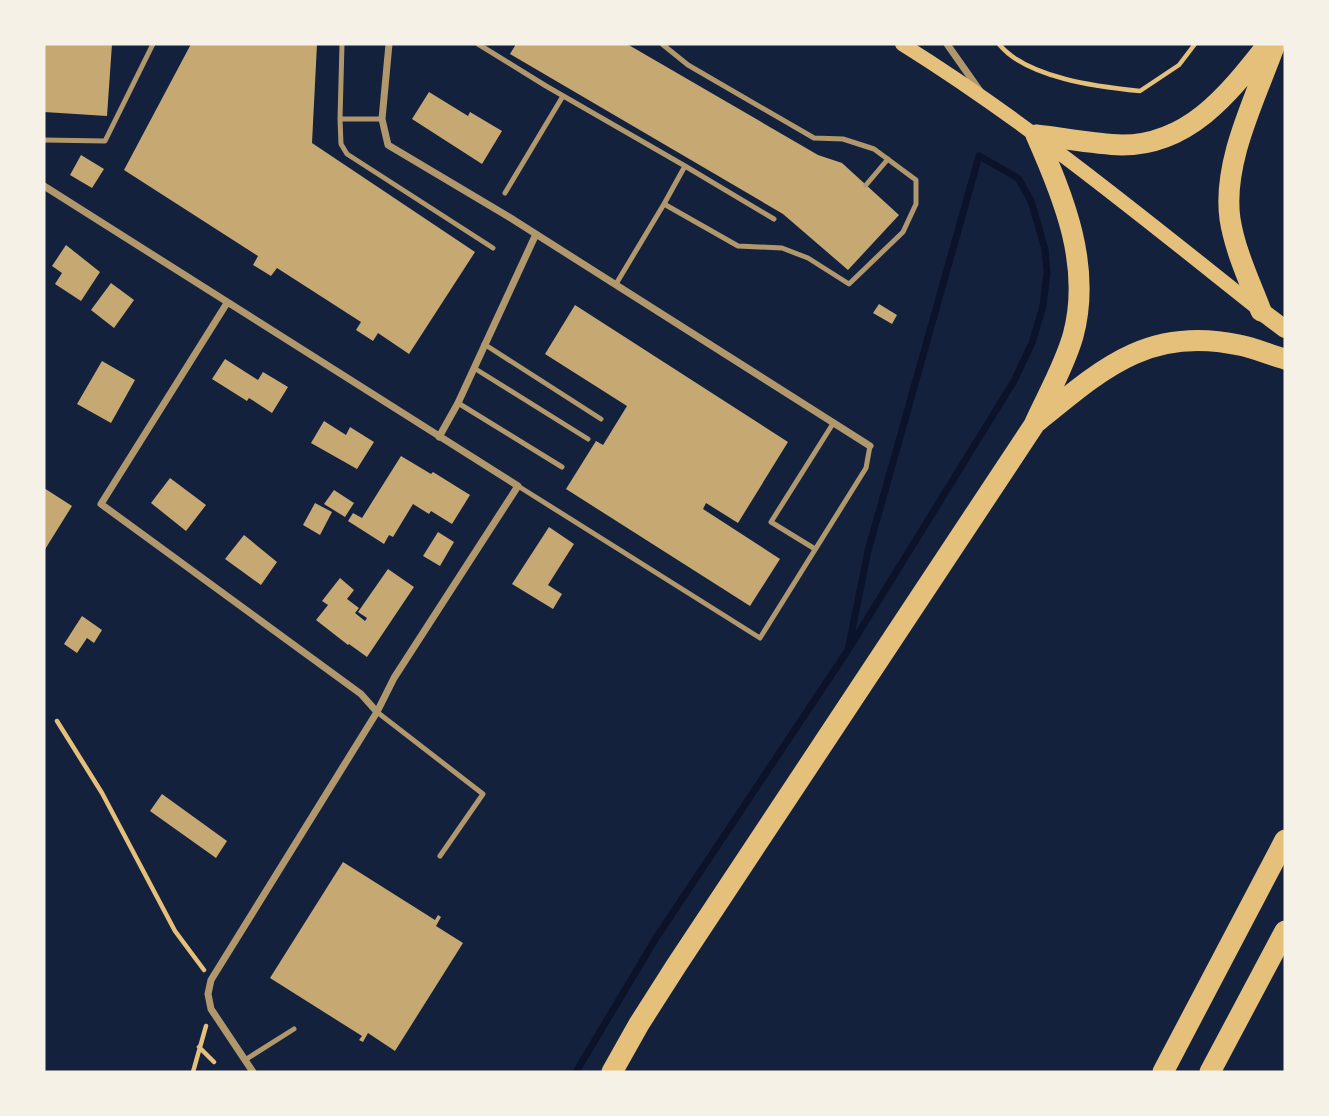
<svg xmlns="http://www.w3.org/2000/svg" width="1329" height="1116" font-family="'Sofia Sans Condensed',sans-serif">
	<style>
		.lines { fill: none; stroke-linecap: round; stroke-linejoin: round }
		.stream { stroke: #0b132b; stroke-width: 7 }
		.building { fill: #c6a872 }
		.path { stroke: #e5c07b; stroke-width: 4.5 }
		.service { stroke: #b1986c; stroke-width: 5 }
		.minor { stroke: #b1986c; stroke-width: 7 }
		.secondary { stroke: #e5c07b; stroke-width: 14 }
		.primary { stroke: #e5c07b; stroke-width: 18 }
		.motorway { stroke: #e5c07b; stroke-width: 21 }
	</style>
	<rect width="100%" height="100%" fill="#14213d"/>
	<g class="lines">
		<path class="stream" d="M 576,1072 L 656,938 L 848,650 L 1014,381 L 1032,343 L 1043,306 L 1047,273 L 1045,249 L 1031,201 L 1018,178 L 979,156 L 868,551 L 848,650"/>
	</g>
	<path class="building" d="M 44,44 L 112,44 L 107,116 L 44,112 Z
		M 191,44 L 317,44 L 312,143 L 475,252 L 409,354 L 378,333 L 373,341 L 356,330 L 361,322 L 277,268 L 271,276 L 253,265 L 258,256 L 124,170 Z
		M 516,44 L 627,44 L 818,155 L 842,163 L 899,215 L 848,270 L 783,214 L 510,54 Z
		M 429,92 L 468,116 L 470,112 L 502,131 L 482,164 L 412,119 Z
		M 81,155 L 104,169 L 92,188 L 70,175 Z
		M 66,245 L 100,272 L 81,301 L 55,284 L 62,273 L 52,266 Z
		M 111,283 L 134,300 L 114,328 L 91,310 Z
		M 879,304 L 897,315 L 892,324 L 873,313 Z
		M 575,305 L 788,442 L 738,523 L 706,503 L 703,509 L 780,559 L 750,606 L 566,489 L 596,441 L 603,445 L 627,406 L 545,354 Z
		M 225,359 L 258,380 L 263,372 L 288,387 L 272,413 L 249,398 L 247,401 L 212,379 Z
		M 102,361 L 135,380 L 111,423 L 77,404 Z
		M 324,421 L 346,435 L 350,427 L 374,442 L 357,469 L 311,443 Z
		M 401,456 L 431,474 L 433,472 L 470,495 L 452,524 L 431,511 L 429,514 L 413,504 L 393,537 L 389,535 L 384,544 L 348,521 L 353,513 L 362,518 Z
		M 170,478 L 206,505 L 186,531 L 151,503 Z
		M 44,488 L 72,506 L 44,551 Z
		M 334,490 L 354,503 L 345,517 L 324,504 Z
		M 315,503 L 332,512 L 320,535 L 303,525 Z
		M 549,527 L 574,544 L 548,585 L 562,594 L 553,609 L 512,584 Z
		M 438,532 L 454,542 L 440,566 L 423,556 Z
		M 244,535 L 277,562 L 261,585 L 225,559 Z
		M 388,569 L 414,587 L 367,657 L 349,644 L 348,645 L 316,620 L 328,605 L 322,601 L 340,578 L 354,590 L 347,599 L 359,608 L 355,613 L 365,621 L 367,618 L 358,612 Z
		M 82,616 L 102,630 L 94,643 L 87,638 L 77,653 L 64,644 Z
		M 162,794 L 227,841 L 216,858 L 150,811 Z
		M 343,862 L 435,920 L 438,915 L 441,917 L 436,926 L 463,943 L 395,1051 L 368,1033 L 363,1042 L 359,1040 L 362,1036 L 270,978 Z"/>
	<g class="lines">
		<path class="path" d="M 999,44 C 1026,78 1099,87 1140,91 L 1179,65 L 1195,44
			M 57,721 L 102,793 L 175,931 L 204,970
			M 199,1047 L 214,1062
			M 193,1072 L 206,1026"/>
		<path class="service" d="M 342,44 L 340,119 L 382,119
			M 478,44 L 546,86 L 685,166 L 664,204 L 738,246 L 782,248 L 808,258 L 849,284 L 903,232 L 916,204 L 916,180 L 874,149 L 843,139 L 814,138 L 688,65 L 662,44
			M 340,119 L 341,144 L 347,154 L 493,248
			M 44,140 L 105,141 L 153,44
			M 685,166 L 774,219
			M 866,185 L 888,159
			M 505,193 L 563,96
			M 616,284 L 664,204
			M 484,344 L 601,419
			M 474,368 L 588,439
			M 458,403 L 562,467
			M 518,486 L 760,638 L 866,468 L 870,446
			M 815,549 L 771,522 L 834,422
			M 377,712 L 483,794 L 440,856
			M 245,1060 L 294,1029"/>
		<path class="minor" d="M 389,44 L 382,119 L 388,145 L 509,217 L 870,446
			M 947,44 L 980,91
			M 44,186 L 518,486 L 394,678 L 377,712 L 211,980 L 208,994 L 211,1009 L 253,1072
			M 227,303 L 101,504 L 361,694 L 377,712
			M 439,437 L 458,403 L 536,234"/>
		<path class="secondary" d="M 902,44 C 1027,122 1141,216 1257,308"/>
		<path class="primary" d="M 1261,311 L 1285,329"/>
		<path class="motorway" d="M 1036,135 C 1064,138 1094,144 1122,145 C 1190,145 1230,92 1268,44
			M 1261,311 C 1250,282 1235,251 1230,219 C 1222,162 1256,97 1275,44
			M 1038,421 C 1103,368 1149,326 1239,345 C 1255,348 1270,355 1285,359
			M 612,1072 L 639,1024 L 676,966 L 1034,425 C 1047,396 1064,367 1073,336 C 1092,266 1064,198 1036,135
			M 1163,1072 L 1285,840
			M 1210,1072 L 1285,931"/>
	</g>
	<rect width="1329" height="1116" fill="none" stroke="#f6f1e7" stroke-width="91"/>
</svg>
